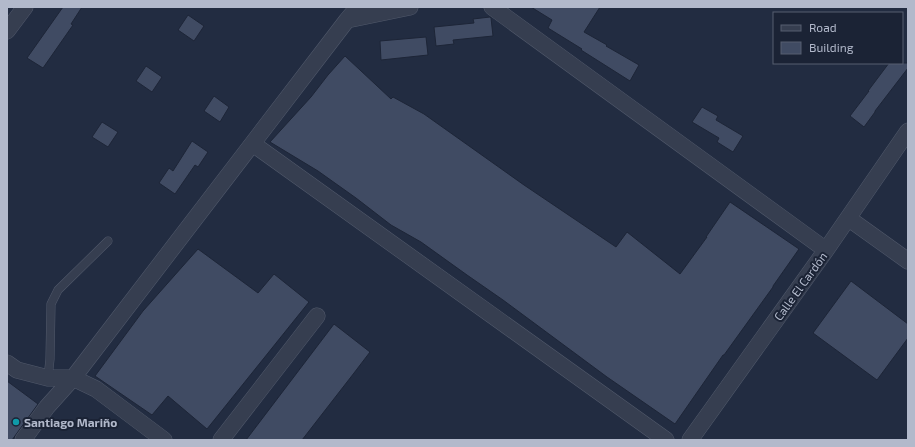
<svg xmlns="http://www.w3.org/2000/svg" width="915" height="447" font-family="'Exo 2',sans-serif">
	<style>
		.building { fill: #404b63; stroke: #1d2537 }
		.lines { fill: none; stroke-linecap: round; stroke-linejoin: round }
		.service-casing { stroke: #51596b; stroke-width: 9 }
		.minor-casing { stroke: #51596b; stroke-width: 17 }
		.service { stroke: #363e50; stroke-width: 8 }
		.minor { stroke: #363e50; stroke-width: 16 }
		.culture-dot { fill: #0f9aa8; stroke: #1b2335; stroke-width: 1.5 }
		.labels { text-anchor: middle; dominant-baseline: central; stroke-width: 4; stroke-linejoin: round; paint-order: stroke }
		.street-label { font-size: 12px; fill: #b2b9cb; stroke: #1b2335 }
		.poi-label { font-size: 12px; font-weight: bold; fill: #b2b9cb; stroke: #1b2335; text-anchor: start }
	</style>
	<rect width="100%" height="100%" fill="#222c41"/>
	<path class="building" d="M 63,7 L 82,7 L 71,24 L 73,25 L 43,68 L 27,58 Z
		M 531,7 L 600,7 L 584,32 L 607,45 L 606,46 L 639,65 L 630,81 L 581,50 L 582,49 L 548,28 L 552,20 Z
		M 188,15 L 204,26 L 194,41 L 178,30 Z
		M 490,17 L 491,18 L 493,36 L 453,40 L 454,44 L 436,46 L 434,27 L 474,23 L 473,19 Z
		M 426,37 L 428,55 L 381,60 L 380,41 Z
		M 345,56 L 391,99 L 393,97 L 424,114 L 524,185 L 616,247 L 627,232 L 680,274 L 707,237 L 706,237 L 730,202 L 799,249 L 773,286 L 773,287 L 724,355 L 723,355 L 675,424 L 607,377 L 503,300 L 467,275 L 421,242 L 391,225 L 356,198 L 318,171 L 270,142 L 311,97 L 328,75 Z
		M 889,63 L 908,63 L 908,68 L 875,111 L 875,112 L 864,127 L 850,116 L 869,91 L 868,91 Z
		M 146,66 L 162,77 L 152,92 L 136,81 Z
		M 214,96 L 229,107 L 220,122 L 204,111 Z
		M 702,107 L 718,116 L 716,120 L 743,136 L 733,152 L 717,142 L 719,138 L 692,122 Z
		M 102,122 L 118,132 L 108,147 L 92,137 Z
		M 192,141 L 208,152 L 198,167 L 195,165 L 175,194 L 159,183 L 169,168 L 173,171 Z
		M 198,249 L 258,293 L 274,274 L 309,302 L 207,429 L 168,396 L 152,415 L 95,376 L 143,311 Z
		M 851,281 L 908,324 L 908,338 L 877,380 L 813,333 Z
		M 334,324 L 370,352 L 354,373 L 302,440 L 246,440 Z
		M 7,381 L 38,404 L 12,440 L 7,440 Z"/>
	<g class="lines">
		<defs>
			<path id="service" d="M 48,378 L 50,359 L 51,304 L 58,290 L 108,241"/>
			<path id="minor" d="M 492,7 L 826,250
				M 347,20 L 410,7
				M 7,31 L 25,7
				M 253,144 L 666,440
				M 848,218 L 908,261
				M 7,363 L 17,370 L 48,378 L 73,378 L 96,389 L 164,440
				M 23,440 L 47,407 L 73,378 L 347,20 L 358,7
				M 221,440 L 317,316
				M 690,440 L 826,250 L 908,131"/>
		</defs>
		<use href="#service" class="service-casing"/>
		<use href="#minor" class="minor-casing"/>
		<use href="#service" class="service"/>
		<use href="#minor" class="minor"/>
	</g>
	<circle class="culture-dot" cx="16" cy="422" r="4"/>
	<g class="labels">
		<g class="street-label">
			<text transform="translate(800 286) rotate(-54)">Calle El Cardón</text>
		</g>
		<g class="poi-label">
			<text x="24" y="422">Santiago Mariño</text>
		</g>
	</g>
	<rect width="915" height="447" fill="none" stroke="#b2b9cb" stroke-width="16"/>
	<rect x="773" y="12" width="130" height="52" fill="#1b2335" stroke="#575f71"/>
	<rect x="781" y="25" width="20" height="6" fill="#363e50" stroke="#575f71"/>
	<text x="809" y="32" font-size="12" fill="#b2b9cb">Road</text>
	<rect x="781" y="42" width="20" height="12" fill="#404b63" stroke="#575f71"/>
	<text x="809" y="52" font-size="12" fill="#b2b9cb">Building</text>
</svg>
